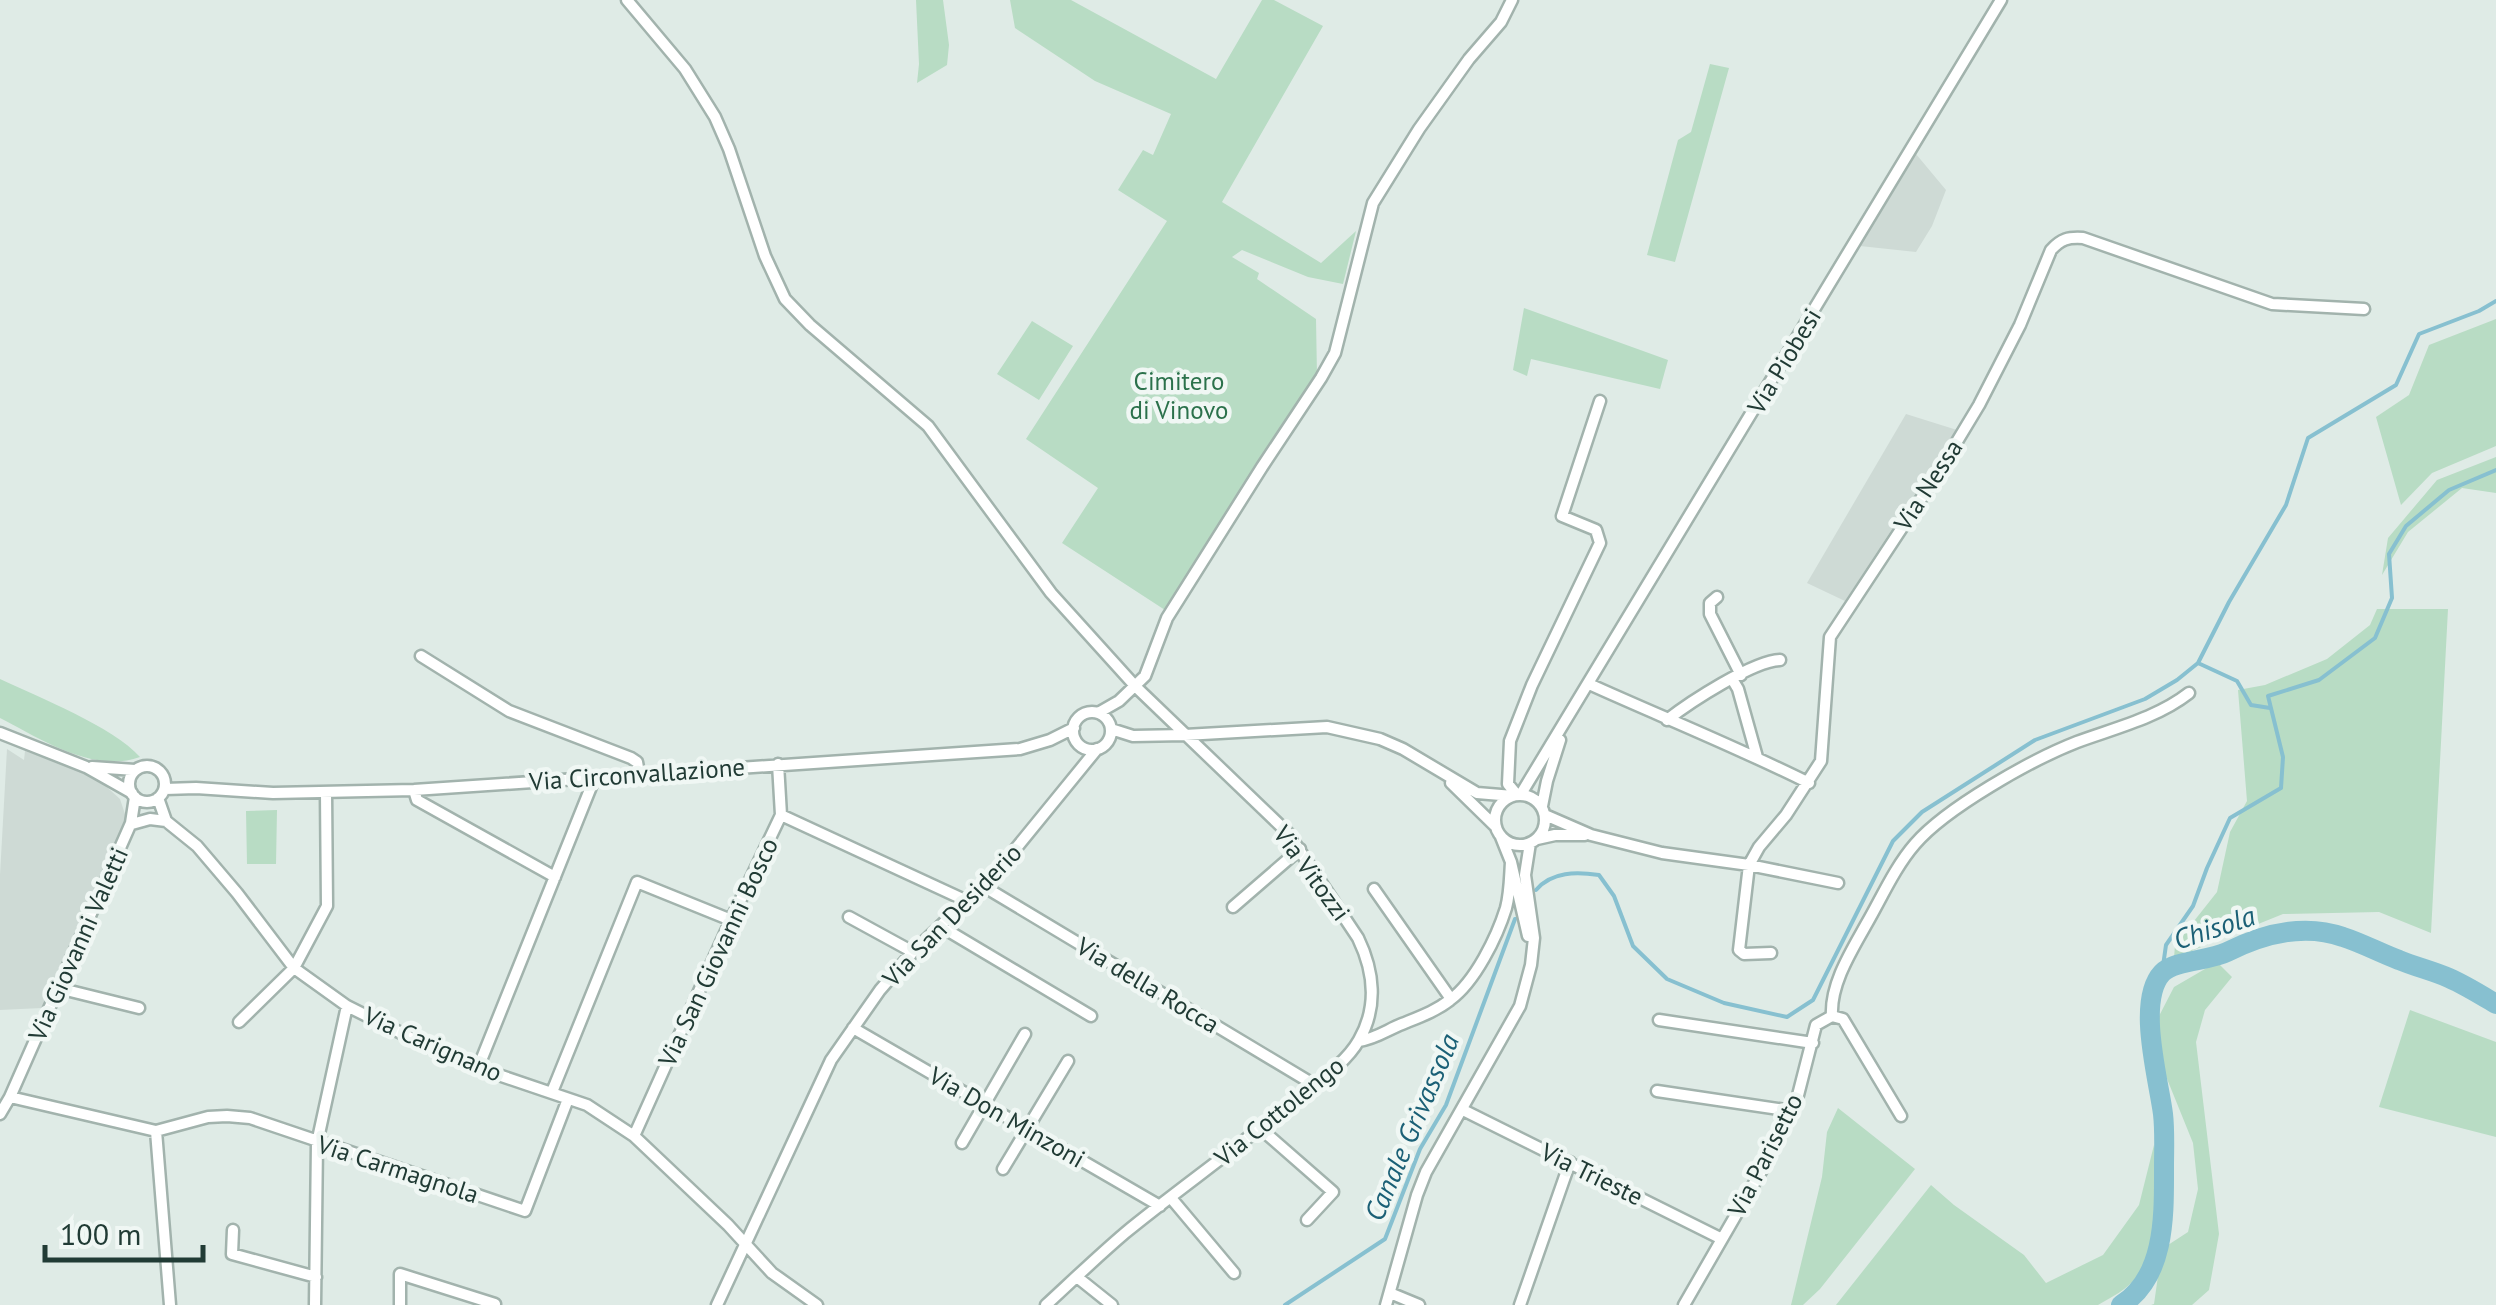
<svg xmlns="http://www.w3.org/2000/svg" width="2496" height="1305" font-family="'PT Sans',sans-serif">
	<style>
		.built { fill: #cedad5 }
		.green { fill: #b8dcc4 }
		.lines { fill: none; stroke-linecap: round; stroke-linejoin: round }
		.stream { stroke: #87c0d0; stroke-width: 4 }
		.river { stroke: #87c0d0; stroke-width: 20 }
		.minor-casing { stroke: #a2b3ad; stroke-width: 15 }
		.minor { stroke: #fff; stroke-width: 10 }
		.labels { text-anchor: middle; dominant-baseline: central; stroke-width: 9; stroke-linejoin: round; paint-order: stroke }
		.street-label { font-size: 25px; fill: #213b35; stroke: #f0f7f4 }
		.park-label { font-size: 25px; fill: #2b714b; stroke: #f0f7f4 }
		.water-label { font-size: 28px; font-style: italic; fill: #1b6076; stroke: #f0f7f4 }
	</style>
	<rect width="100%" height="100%" fill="#dfebe6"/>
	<path class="built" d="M 1916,154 L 1946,190 L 1932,226 L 1916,252 L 1860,246 Z
		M 1906,414 L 1957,430 L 1845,601 L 1807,583 Z
		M 7,749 L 24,760 L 25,751 L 66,765 L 99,780 L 120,799 L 126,817 L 42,1008 L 0,1010 L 0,875 Z"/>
	<path class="green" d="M 916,0 L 943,0 L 949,45 L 947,65 L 917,83 L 919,64 Z
		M 1010,0 L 1071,0 L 1216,79 L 1262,0 L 1274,0 L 1323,26 L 1222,202 L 1321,263 L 1356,231 L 1343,284 L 1308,277 L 1242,250 L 1232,257 L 1259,273 L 1257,279 L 1316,319 L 1317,376 L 1165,610 L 1062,543 L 1098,488 L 1026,439 L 1167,221 L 1118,190 L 1143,150 L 1153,155 L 1171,114 L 1095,81 L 1015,28 Z
		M 1710,64 L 1729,68 L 1675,262 L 1647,255 L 1678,140 L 1691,132 Z
		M 1524,308 L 1668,360 L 1660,389 L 1531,359 L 1527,376 L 1513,370 Z
		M 2496,319 L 2496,446 L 2432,473 L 2401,505 L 2376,417 L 2409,395 L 2429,345 Z
		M 1032,321 L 1073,346 L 1039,400 L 997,374 Z
		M 2496,457 L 2496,493 L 2462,488 L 2408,532 L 2382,575 L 2388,538 L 2437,480 Z
		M 2377,609 L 2448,609 L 2431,933 L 2379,912 L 2283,914 L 2174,958 L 2175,945 L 2217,892 L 2230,832 L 2247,801 L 2238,690 L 2265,685 L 2327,659 L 2370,625 Z
		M 0,679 C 38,697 114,727 140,757 C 93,774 41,739 0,718 Z
		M 277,810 L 276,864 L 247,864 L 246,811 Z
		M 2217,962 L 2232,977 L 2205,1010 L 2196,1042 L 2219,1234 L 2209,1290 L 2192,1305 L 2151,1305 L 2154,1304 L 2158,1276 L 2168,1245 L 2188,1232 L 2198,1189 L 2193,1143 L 2161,1064 L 2157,1020 L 2174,987 Z
		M 2410,1010 L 2496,1042 L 2496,1137 L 2379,1107 Z
		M 1838,1108 L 1915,1169 L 1820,1289 L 1803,1305 L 1791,1305 L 1822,1177 L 1827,1132 Z
		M 2154,1145 C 2156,1155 2160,1166 2162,1176 C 2165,1203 2154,1256 2137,1277 C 2126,1290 2112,1297 2098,1305 L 1836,1305 L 1931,1185 L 1954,1205 L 2024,1255 L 2046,1283 L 2103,1255 L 2139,1205 Z"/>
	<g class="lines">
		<path class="stream" d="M 2198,663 L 2237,681 L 2251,705 L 2270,708
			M 1536,890 C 1552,871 1577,872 1599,875 L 1614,896 L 1633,946 L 1667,979 L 1724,1003 L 1787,1017 L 1813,1000 L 1893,841 L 1922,812 L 2035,740 L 2145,699 L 2177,680 L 2198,663 L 2229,602 L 2286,505 L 2308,438 L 2396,385 L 2419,334 L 2479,311 L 2496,301
			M 2162,973 L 2166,945 L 2193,906 L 2207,868 L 2230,818 L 2281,788 L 2283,757 L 2268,696 L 2319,680 L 2375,638 L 2392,598 L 2389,554 L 2406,526 L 2449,490 L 2496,470
			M 1285,1305 L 1385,1239 L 1420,1149 L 1446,1105 L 1515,919"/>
		<path class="river" d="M 2121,1305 C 2166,1277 2164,1214 2164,1167 C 2164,1150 2165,1131 2163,1114 C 2159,1081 2136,1001 2162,973 C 2175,960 2209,961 2227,952 C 2263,934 2304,923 2343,937 C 2362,943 2380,953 2399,960 C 2416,967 2433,971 2449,978 C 2465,985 2481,995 2496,1004"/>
		<defs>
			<path id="minor" d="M 627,0 L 685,69 L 715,117 L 729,149 L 765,256 L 785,299 L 810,325 L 928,426 L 1051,593 L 1136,687 L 1288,833 L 1358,938 C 1374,971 1378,1007 1359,1040 C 1345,1065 1315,1083 1293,1101 C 1238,1148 1180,1188 1125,1233 C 1098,1256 1072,1281 1046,1305
				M 1717,597 L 1710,603 L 1710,614 L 1741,675
				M 421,656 L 509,711 L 631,758 L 637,762 L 639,773
				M 1732,679 L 1738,689 L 1757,757
				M 1589,684 C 1662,717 1737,747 1809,783
				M1073 731a19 19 0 1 1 38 0a19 19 0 1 1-38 0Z
				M 1098,713 L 1119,701 L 1145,676 L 1167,618 L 1262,467 L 1321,378 L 1335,353 L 1373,203 L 1419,129 L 1469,59 L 1501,22 L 1512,0
				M 1667,720 C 1690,702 1753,661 1780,660
				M 1111,729 L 1133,736 L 1185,735 L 1327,727 L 1380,739 L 1403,749 L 1477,793 L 1513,796
				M 0,733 L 86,767 L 132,793
				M129 784a18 18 0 1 1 36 0a18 18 0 1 1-36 0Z
				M 92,767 L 135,770
				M 1451,783 L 1496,827
				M 165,789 L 196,788 L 273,793 L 414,790 L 1020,749 L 1050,740 L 1074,728
				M 414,790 L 417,800 L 555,877
				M 1521,794 L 2001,0
				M1495 820a25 25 0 1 1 50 0a25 25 0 1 1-50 0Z
				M 1517,795 L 1508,784 L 1510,741 L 1532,685 L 1600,543 L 1596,530 L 1562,516 L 1600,401
				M 158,798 L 166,821 L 197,846 L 237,893 L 294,968 L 347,1006 L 431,1048 L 478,1068 L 587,1105 L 634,1136 L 728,1225 L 772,1273 L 817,1305
				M 1542,806 L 1547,781 L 1560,740
				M 781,815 L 967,901
				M 1545,815 L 1591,835 L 1662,853 L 1749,865 L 1838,883
				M 132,824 L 150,819 L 166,821
				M 1501,837 L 1511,862 L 1528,936
				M 1537,839 L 1555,835 L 1585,835
				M 983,886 L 1313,1084
				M 1374,889 L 1451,999
				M 1233,907 L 1300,849
				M 849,917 L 913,952
				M 940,926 L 1091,1016
				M 1771,953 L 1744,954 L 1739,950 L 1749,865 L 1759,847 L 1786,815 L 1821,761 L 1830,637 L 1938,473 L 1979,405 L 2020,325 L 2051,250 C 2061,239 2068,237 2083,238 L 2272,304 L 2364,309
				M 58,988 L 139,1008
				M 1832,1016 C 1830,984 1852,950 1867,923 C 1882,897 1895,867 1915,844 C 1946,808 2031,760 2077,742 C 2115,728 2157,718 2189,693
				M 1659,1020 L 1813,1043
				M 239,1022 L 294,968 L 327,906 L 326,793
				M 853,1028 L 1160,1206
				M 1359,1041 C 1375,1039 1387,1030 1402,1024 C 1419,1017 1436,1011 1450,1000 C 1475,982 1497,937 1506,908 C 1510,893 1510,877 1511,862
				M 478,1068 L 595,777
				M 1657,1091 L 1792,1111
				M 552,1092 L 637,882 L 731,920
				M 10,1097 L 156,1131 L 208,1117 L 227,1116 L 250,1118 L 525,1211 L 568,1099
				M 1463,1110 L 1722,1239
				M 0,1114 L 10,1097 L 131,823 L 135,797
				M 1261,1129 L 1333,1192 L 1307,1220
				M 156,1131 L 170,1305
				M 634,1136 L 731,920 L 781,815 L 778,764
				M 962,1143 L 1025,1034
				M 1003,1169 L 1068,1061
				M 1171,1198 L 1234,1273
				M 233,1230 L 232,1254 L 316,1277
				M 1077,1277 L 1112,1305
				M 1390,1293 L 1419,1305
				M 315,1305 L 317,1143 L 347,1006
				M 400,1305 L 400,1274 L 495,1304
				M 717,1305 L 831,1060 L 880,990 L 913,952 L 995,874 L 1097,749
				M 1386,1305 L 1417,1195 L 1426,1172 L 1520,1006 L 1531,965 L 1534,938 L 1525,875 L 1530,843
				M 1520,1305 L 1570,1162
				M 1684,1305 L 1763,1168 L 1796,1103 L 1816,1025 L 1832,1016 L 1843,1019 L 1901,1116"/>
		</defs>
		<use href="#minor" class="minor-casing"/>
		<use href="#minor" class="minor"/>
	</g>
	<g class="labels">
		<g class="street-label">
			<text transform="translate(1784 361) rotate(-59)">Via Piobesi</text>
			<text transform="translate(1928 485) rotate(-57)">Via Nessa</text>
			<text transform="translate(637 774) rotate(-4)">Via Circonvallazione</text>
			<text transform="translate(1312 873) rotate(54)">Via Vitozzi</text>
			<text transform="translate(952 915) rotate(-46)">Via San Desiderio</text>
			<text transform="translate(78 944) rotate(-66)">Via Giovanni Valetti</text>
			<text transform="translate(718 952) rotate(-65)">Via San Giovanni Bosco</text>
			<text transform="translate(1148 985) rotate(31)">Via della Rocca</text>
			<text transform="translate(433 1044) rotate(24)">Via Carignano</text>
			<text transform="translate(1279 1111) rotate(-39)">Via Cottolengo</text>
			<text transform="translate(1007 1117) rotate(30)">Via Don Minzoni</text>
			<text transform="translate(1765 1155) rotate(-63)">Via Parisetto</text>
			<text transform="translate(398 1169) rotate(18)">Via Carmagnola</text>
			<text transform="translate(1592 1174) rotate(26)">Via Trieste</text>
		</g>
		<g class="park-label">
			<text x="1179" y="381">Cimitero<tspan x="1179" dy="29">di Vinovo</tspan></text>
		</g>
		<g class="water-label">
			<text transform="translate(2214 927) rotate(-18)">Chisola</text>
			<text transform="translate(1411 1127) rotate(-67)">Canale Grivassola</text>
		</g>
	</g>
	<path d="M45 1245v15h158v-15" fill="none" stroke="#213b35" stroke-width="5"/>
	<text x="60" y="1245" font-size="30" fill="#213b35" stroke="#f0f7f4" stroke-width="8" paint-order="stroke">100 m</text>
</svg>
